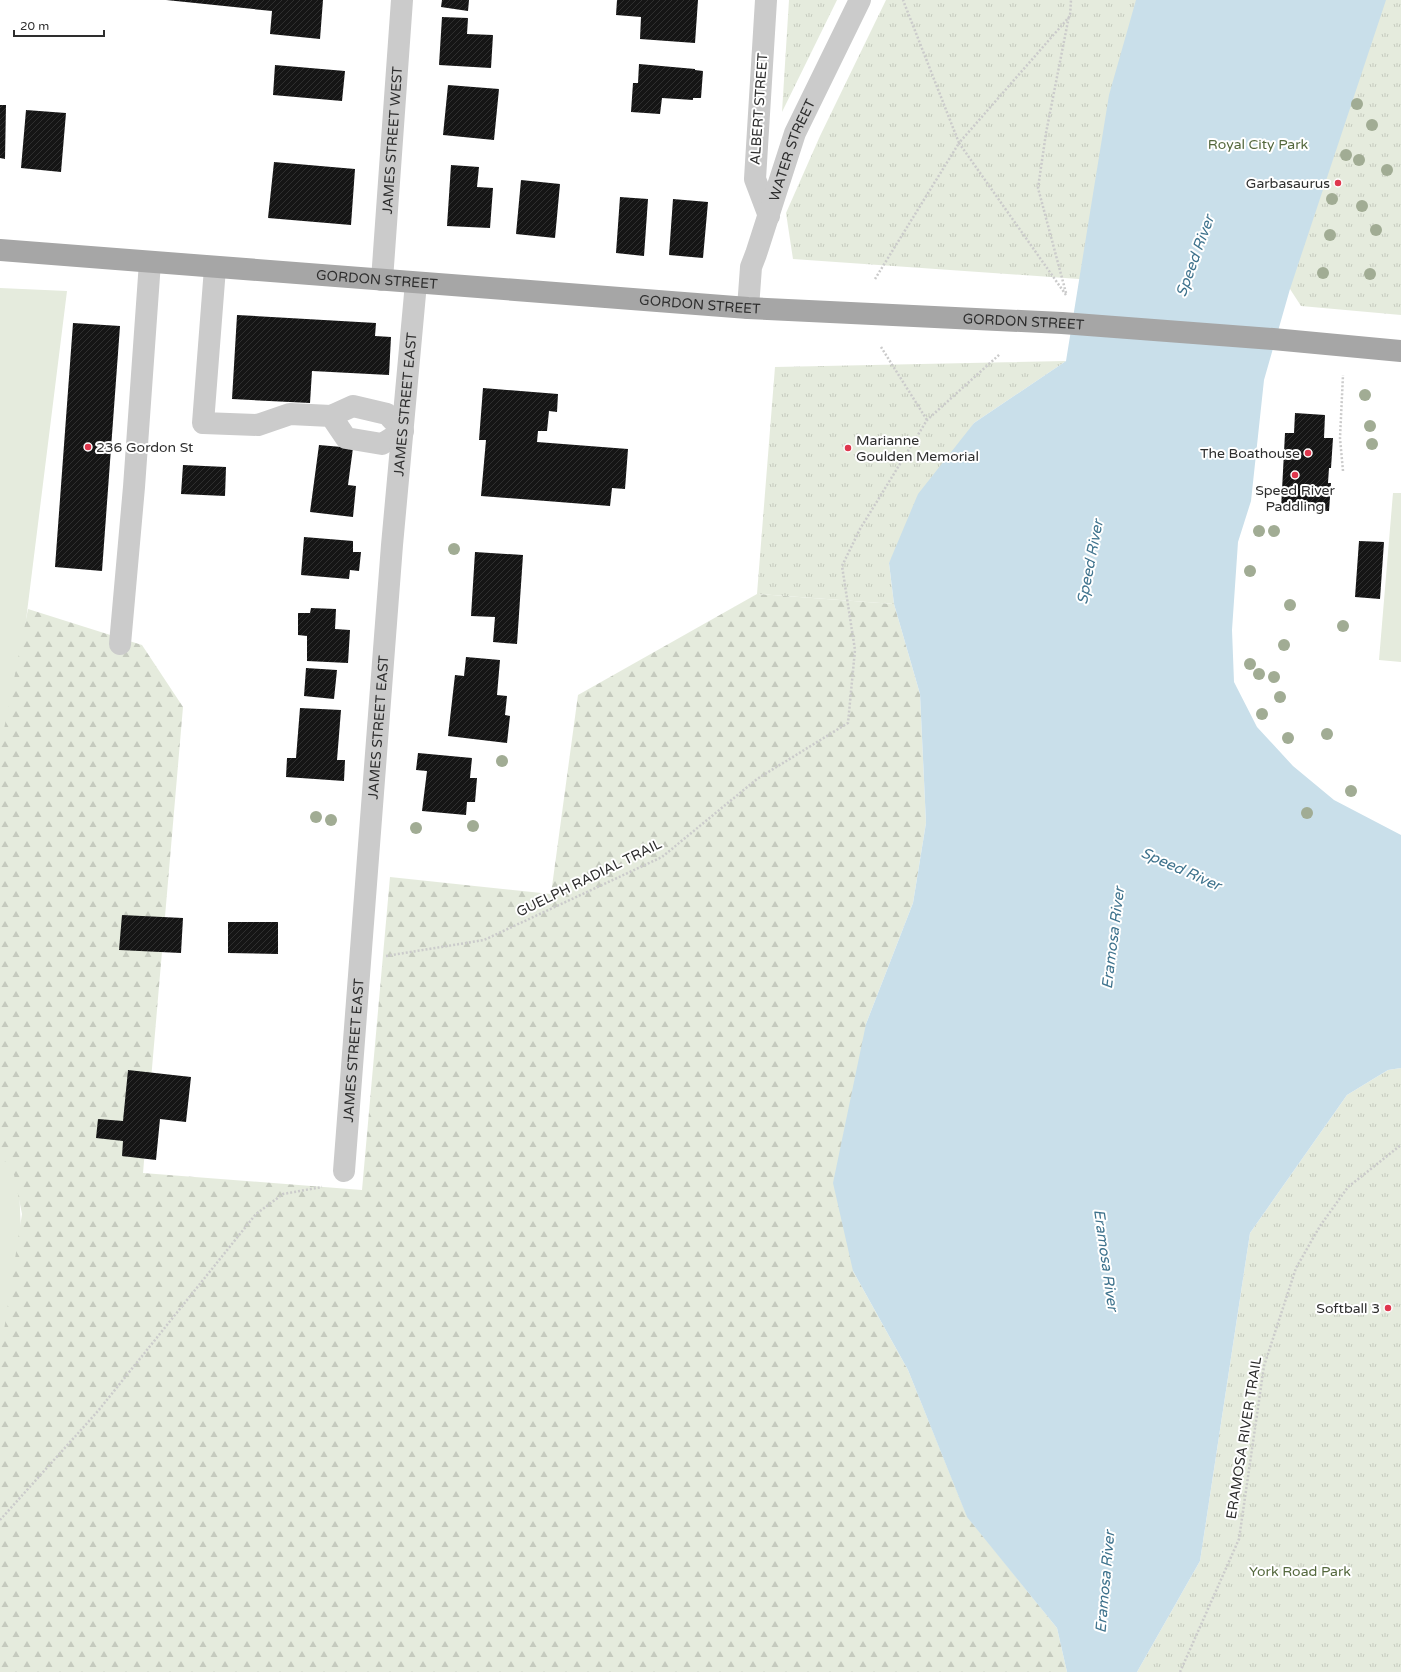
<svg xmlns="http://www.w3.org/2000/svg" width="1401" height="1672" font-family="'Varela Round',sans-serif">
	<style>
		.grass { fill: #e5ebdd }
		.forest { fill: url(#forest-firs) }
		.park { fill: url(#park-tufts) }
		.water { fill: #c9dfea }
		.building { fill: url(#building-hatch) }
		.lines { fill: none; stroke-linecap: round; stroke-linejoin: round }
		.path { stroke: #cbcbcb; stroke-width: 2.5; stroke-dasharray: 2 2; stroke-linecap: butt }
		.minor { stroke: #cbcbcb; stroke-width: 22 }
		.major { stroke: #a6a6a6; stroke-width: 22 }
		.tree { fill: #a1ac94 }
		.poi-dot { fill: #df374d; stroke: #fff; stroke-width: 1.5 }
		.labels { text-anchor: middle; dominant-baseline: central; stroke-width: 4; stroke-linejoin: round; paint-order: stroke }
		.street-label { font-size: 14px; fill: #2e2e2e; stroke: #fff }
		.park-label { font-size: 14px; fill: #54683d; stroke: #fff }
		.poi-label { font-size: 14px; fill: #2e2e2e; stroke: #fff; text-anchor: end }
		.water-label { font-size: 15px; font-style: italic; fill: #3f738d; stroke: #fff }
	</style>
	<defs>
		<pattern id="forest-firs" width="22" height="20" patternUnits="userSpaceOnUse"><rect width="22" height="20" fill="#e5ebdd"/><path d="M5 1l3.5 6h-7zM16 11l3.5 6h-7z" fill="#c5cabe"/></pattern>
		<pattern id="park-tufts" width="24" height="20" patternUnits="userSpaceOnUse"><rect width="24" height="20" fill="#e5ebdd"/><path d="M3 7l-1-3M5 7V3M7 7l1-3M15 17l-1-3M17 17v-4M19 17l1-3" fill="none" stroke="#c5cabe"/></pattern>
		<pattern id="building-hatch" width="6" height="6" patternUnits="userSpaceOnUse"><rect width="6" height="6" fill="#151515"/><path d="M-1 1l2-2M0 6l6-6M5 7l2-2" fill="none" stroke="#2f2f2f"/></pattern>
	</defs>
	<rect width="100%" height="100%" fill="#fff"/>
	<path class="grass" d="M 0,288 L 67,291 L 0,829 Z
		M 1393,493 L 1401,493 L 1401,662 L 1379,660 Z
		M 0,1081 L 18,1167 L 32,1458 L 0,1497 Z"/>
	<path class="forest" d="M 757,594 L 894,604 L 920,694 L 926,823 L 913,903 L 866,1024 L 853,1271 L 908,1370 L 967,1516 L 1057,1628 L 1067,1672 L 0,1672 L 0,1356 L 22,1214 L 12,1165 L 0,1159 L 0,749 L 28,609 L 142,645 L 183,707 L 143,1173 L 362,1190 L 390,877 L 551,894 L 578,695 Z"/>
	<path class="park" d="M 789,0 L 837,0 L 782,112 Z
		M 886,0 L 1401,0 L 1401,315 L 1301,306 L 1290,289 L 1079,279 L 793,259 L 786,213 L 820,136 Z
		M 1066,361 L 974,423 L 889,563 L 894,604 L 757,594 L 775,367 Z
		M 1401,1068 L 1401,1672 L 1137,1672 L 1200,1561 L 1250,1233 L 1347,1095 L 1388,1070 Z"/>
	<path class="water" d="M 1136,0 L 1386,0 L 1290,289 L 1264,380 L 1251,501 L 1238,542 L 1232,630 L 1234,682 L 1257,727 L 1293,766 L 1334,800 L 1401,835 L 1401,1068 L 1388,1070 L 1347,1095 L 1250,1233 L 1200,1561 L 1137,1672 L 1067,1672 L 1057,1628 L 967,1517 L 908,1370 L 853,1271 L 833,1183 L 866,1024 L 913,903 L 926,823 L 920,694 L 894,604 L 889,563 L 918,494 L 974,423 L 1066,361 L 1109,95 Z"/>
	<path class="building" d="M 166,0 L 323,0 L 320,39 L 270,34 L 272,11 Z
		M 442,0 L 469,0 L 468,11 L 441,7 Z
		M 617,0 L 698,0 L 695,43 L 640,39 L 641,17 L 616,15 Z
		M 442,17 L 468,18 L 467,34 L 493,35 L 491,68 L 439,65 Z
		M 639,64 L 695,69 L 695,70 L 703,71 L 701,98 L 693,98 L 693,100 L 662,98 L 660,114 L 631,112 L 633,83 L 638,83 Z
		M 275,65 L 345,71 L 342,101 L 273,95 Z
		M 448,85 L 499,89 L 494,140 L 443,135 Z
		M 0,105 L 6,105 L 5,159 L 0,158 Z
		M 26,110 L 66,113 L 61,172 L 21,168 Z
		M 274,162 L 355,169 L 351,225 L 268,218 Z
		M 451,165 L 479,167 L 477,187 L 493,188 L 490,228 L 447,226 Z
		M 521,180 L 560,184 L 555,238 L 516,234 Z
		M 620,197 L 648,199 L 644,256 L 616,253 Z
		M 673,199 L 708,202 L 703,258 L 669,255 Z
		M 237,315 L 376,323 L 375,336 L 391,337 L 389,375 L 312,371 L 310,403 L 232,399 Z
		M 73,323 L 120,326 L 102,571 L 55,567 Z
		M 483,388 L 558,394 L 557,412 L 549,411 L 547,431 L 538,431 L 537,442 L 628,449 L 625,489 L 612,488 L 610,506 L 481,496 L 486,440 L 479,440 Z
		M 1295,413 L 1325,415 L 1324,438 L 1333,438 L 1331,468 L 1329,468 L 1328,483 L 1331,483 L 1329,511 L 1281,509 L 1285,433 L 1294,433 Z
		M 319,445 L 353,448 L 348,485 L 356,486 L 353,517 L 310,512 Z
		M 183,465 L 226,467 L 225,496 L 181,494 Z
		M 304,537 L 353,541 L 353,552 L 361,552 L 359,571 L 350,570 L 349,579 L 301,575 Z
		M 1359,541 L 1384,542 L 1380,599 L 1355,597 Z
		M 475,552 L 523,555 L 517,644 L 493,642 L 495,617 L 471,616 Z
		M 311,608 L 336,609 L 335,629 L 350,630 L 348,663 L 307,661 L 307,636 L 298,635 L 298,613 L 310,613 Z
		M 466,657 L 500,660 L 497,695 L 507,696 L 505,715 L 510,716 L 507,743 L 448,736 L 455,675 L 464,676 Z
		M 306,668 L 337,670 L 334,699 L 304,696 Z
		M 300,708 L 341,710 L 337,760 L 345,760 L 344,781 L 286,777 L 287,758 L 296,758 Z
		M 418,753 L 472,758 L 470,778 L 477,778 L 475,802 L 467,802 L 466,815 L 422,811 L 427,771 L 416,770 Z
		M 122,915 L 183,918 L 181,953 L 119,950 Z
		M 228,922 L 278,922 L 278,954 L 228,953 Z
		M 128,1070 L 191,1077 L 186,1122 L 160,1119 L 156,1160 L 122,1156 L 123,1141 L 96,1138 L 98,1119 L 123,1121 Z"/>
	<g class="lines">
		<path class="path" d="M 875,279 L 959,143 L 903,0
			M 1066,293 L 1038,188 L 1046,133 L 1069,16
			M 1066,295 L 959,143 L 1070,16 L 1071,0
			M 881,347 L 927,420
			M 1343,471 L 1340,438 L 1343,375
			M 386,956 L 484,940 L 662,857 L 757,779 L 848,723 L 855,650 L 842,566 L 860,529 L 927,420 L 1000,354
			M 0,1520 L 98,1411 L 256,1214 L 283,1194 L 322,1187
			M 1180,1672 L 1239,1539 L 1264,1366 L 1296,1268 L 1320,1226 L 1348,1187 L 1401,1145"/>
		<g class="minor">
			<path d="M 766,0 L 755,179 L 769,216"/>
			<path d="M 215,268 L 203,423 L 258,425 L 290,414 L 331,416 L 346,438 L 382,444 L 403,431 L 387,414 L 353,406 L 331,416"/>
			<path id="s1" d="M 382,280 L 402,0"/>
			<path id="s2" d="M 748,308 L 751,267 L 756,254 L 795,133 L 860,0"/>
			<path d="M 120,644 L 134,487 L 150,262"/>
			<path id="s3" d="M 344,1171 L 392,545 L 416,283"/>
		</g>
		<path class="major" id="s4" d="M 0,250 L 748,308 L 1062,323 L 1273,339 L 1401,351"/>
	</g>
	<g class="tree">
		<circle cx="1357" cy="104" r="6"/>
		<circle cx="1372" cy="125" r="6"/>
		<circle cx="1346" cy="155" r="6"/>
		<circle cx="1359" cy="160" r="6"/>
		<circle cx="1387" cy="170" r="6"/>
		<circle cx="1332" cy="199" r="6"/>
		<circle cx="1362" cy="206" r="6"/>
		<circle cx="1376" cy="230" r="6"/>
		<circle cx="1330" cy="235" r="6"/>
		<circle cx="1323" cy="273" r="6"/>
		<circle cx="1370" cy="274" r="6"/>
		<circle cx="1365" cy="395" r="6"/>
		<circle cx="1370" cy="426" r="6"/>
		<circle cx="1372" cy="444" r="6"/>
		<circle cx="1259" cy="531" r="6"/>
		<circle cx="1274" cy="531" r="6"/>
		<circle cx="454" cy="549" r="6"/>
		<circle cx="1250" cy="571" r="6"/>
		<circle cx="1290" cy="605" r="6"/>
		<circle cx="1343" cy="626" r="6"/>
		<circle cx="1284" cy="645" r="6"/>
		<circle cx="1250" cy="664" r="6"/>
		<circle cx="1259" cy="674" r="6"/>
		<circle cx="1274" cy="677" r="6"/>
		<circle cx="1280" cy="697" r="6"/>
		<circle cx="1262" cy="714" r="6"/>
		<circle cx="1327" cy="734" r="6"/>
		<circle cx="1288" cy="738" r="6"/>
		<circle cx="502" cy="761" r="6"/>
		<circle cx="1351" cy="791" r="6"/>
		<circle cx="1307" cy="813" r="6"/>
		<circle cx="316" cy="817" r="6"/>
		<circle cx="331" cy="820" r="6"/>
		<circle cx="473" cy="826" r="6"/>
		<circle cx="416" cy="828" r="6"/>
	</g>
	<g class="poi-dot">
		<circle cx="1338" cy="183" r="4"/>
		<circle cx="88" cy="447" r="4"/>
		<circle cx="848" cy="448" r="4"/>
		<circle cx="1308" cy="453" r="4"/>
		<circle cx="1295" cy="475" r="4"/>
		<circle cx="1388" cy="1308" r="4"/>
	</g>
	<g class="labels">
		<g class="street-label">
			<text transform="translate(759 109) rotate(-86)">ALBERT STREET</text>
			<text stroke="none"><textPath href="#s1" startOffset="140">JAMES STREET WEST</textPath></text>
			<text stroke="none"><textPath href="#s2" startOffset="165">WATER STREET</textPath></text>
			<text stroke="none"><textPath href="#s4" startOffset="378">GORDON STREET</textPath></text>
			<text stroke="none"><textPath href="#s4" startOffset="702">GORDON STREET</textPath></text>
			<text stroke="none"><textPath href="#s4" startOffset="1026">GORDON STREET</textPath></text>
			<text stroke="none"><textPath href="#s3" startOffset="769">JAMES STREET EAST</textPath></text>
			<text stroke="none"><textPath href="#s3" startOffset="445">JAMES STREET EAST</textPath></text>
			<text transform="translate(589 878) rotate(-26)">GUELPH RADIAL TRAIL</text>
			<text stroke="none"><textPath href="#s3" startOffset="121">JAMES STREET EAST</textPath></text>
			<text transform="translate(1244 1438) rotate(-81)">ERAMOSA RIVER TRAIL</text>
		</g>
		<g class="park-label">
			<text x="1258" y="144">Royal City Park</text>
			<text x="1300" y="1571">York Road Park</text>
		</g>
		<g class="poi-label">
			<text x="1330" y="183">Garbasaurus</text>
			<text x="856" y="440" text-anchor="start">Marianne<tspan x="856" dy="16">Goulden Memorial</tspan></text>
			<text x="96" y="447" text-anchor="start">236 Gordon St</text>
			<text x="1300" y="453">The Boathouse</text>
			<text x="1295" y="490" text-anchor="middle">Speed River<tspan x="1295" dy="16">Paddling</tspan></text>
			<text x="1380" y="1308">Softball 3</text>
		</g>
		<g class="water-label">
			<text transform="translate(1195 256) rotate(-70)">Speed River</text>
			<text transform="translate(1090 562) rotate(-79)">Speed River</text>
			<text transform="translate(1181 869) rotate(24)">Speed River</text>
			<text transform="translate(1113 938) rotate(-83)">Eramosa River</text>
			<text transform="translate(1106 1260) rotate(82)">Eramosa River</text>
			<text transform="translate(1105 1582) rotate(-85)">Eramosa River</text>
		</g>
	</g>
	<path d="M14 30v6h90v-6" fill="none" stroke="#2e2e2e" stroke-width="2"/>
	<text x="20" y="30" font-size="12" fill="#2e2e2e" stroke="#ffffff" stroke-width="3" paint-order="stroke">20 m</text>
</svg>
